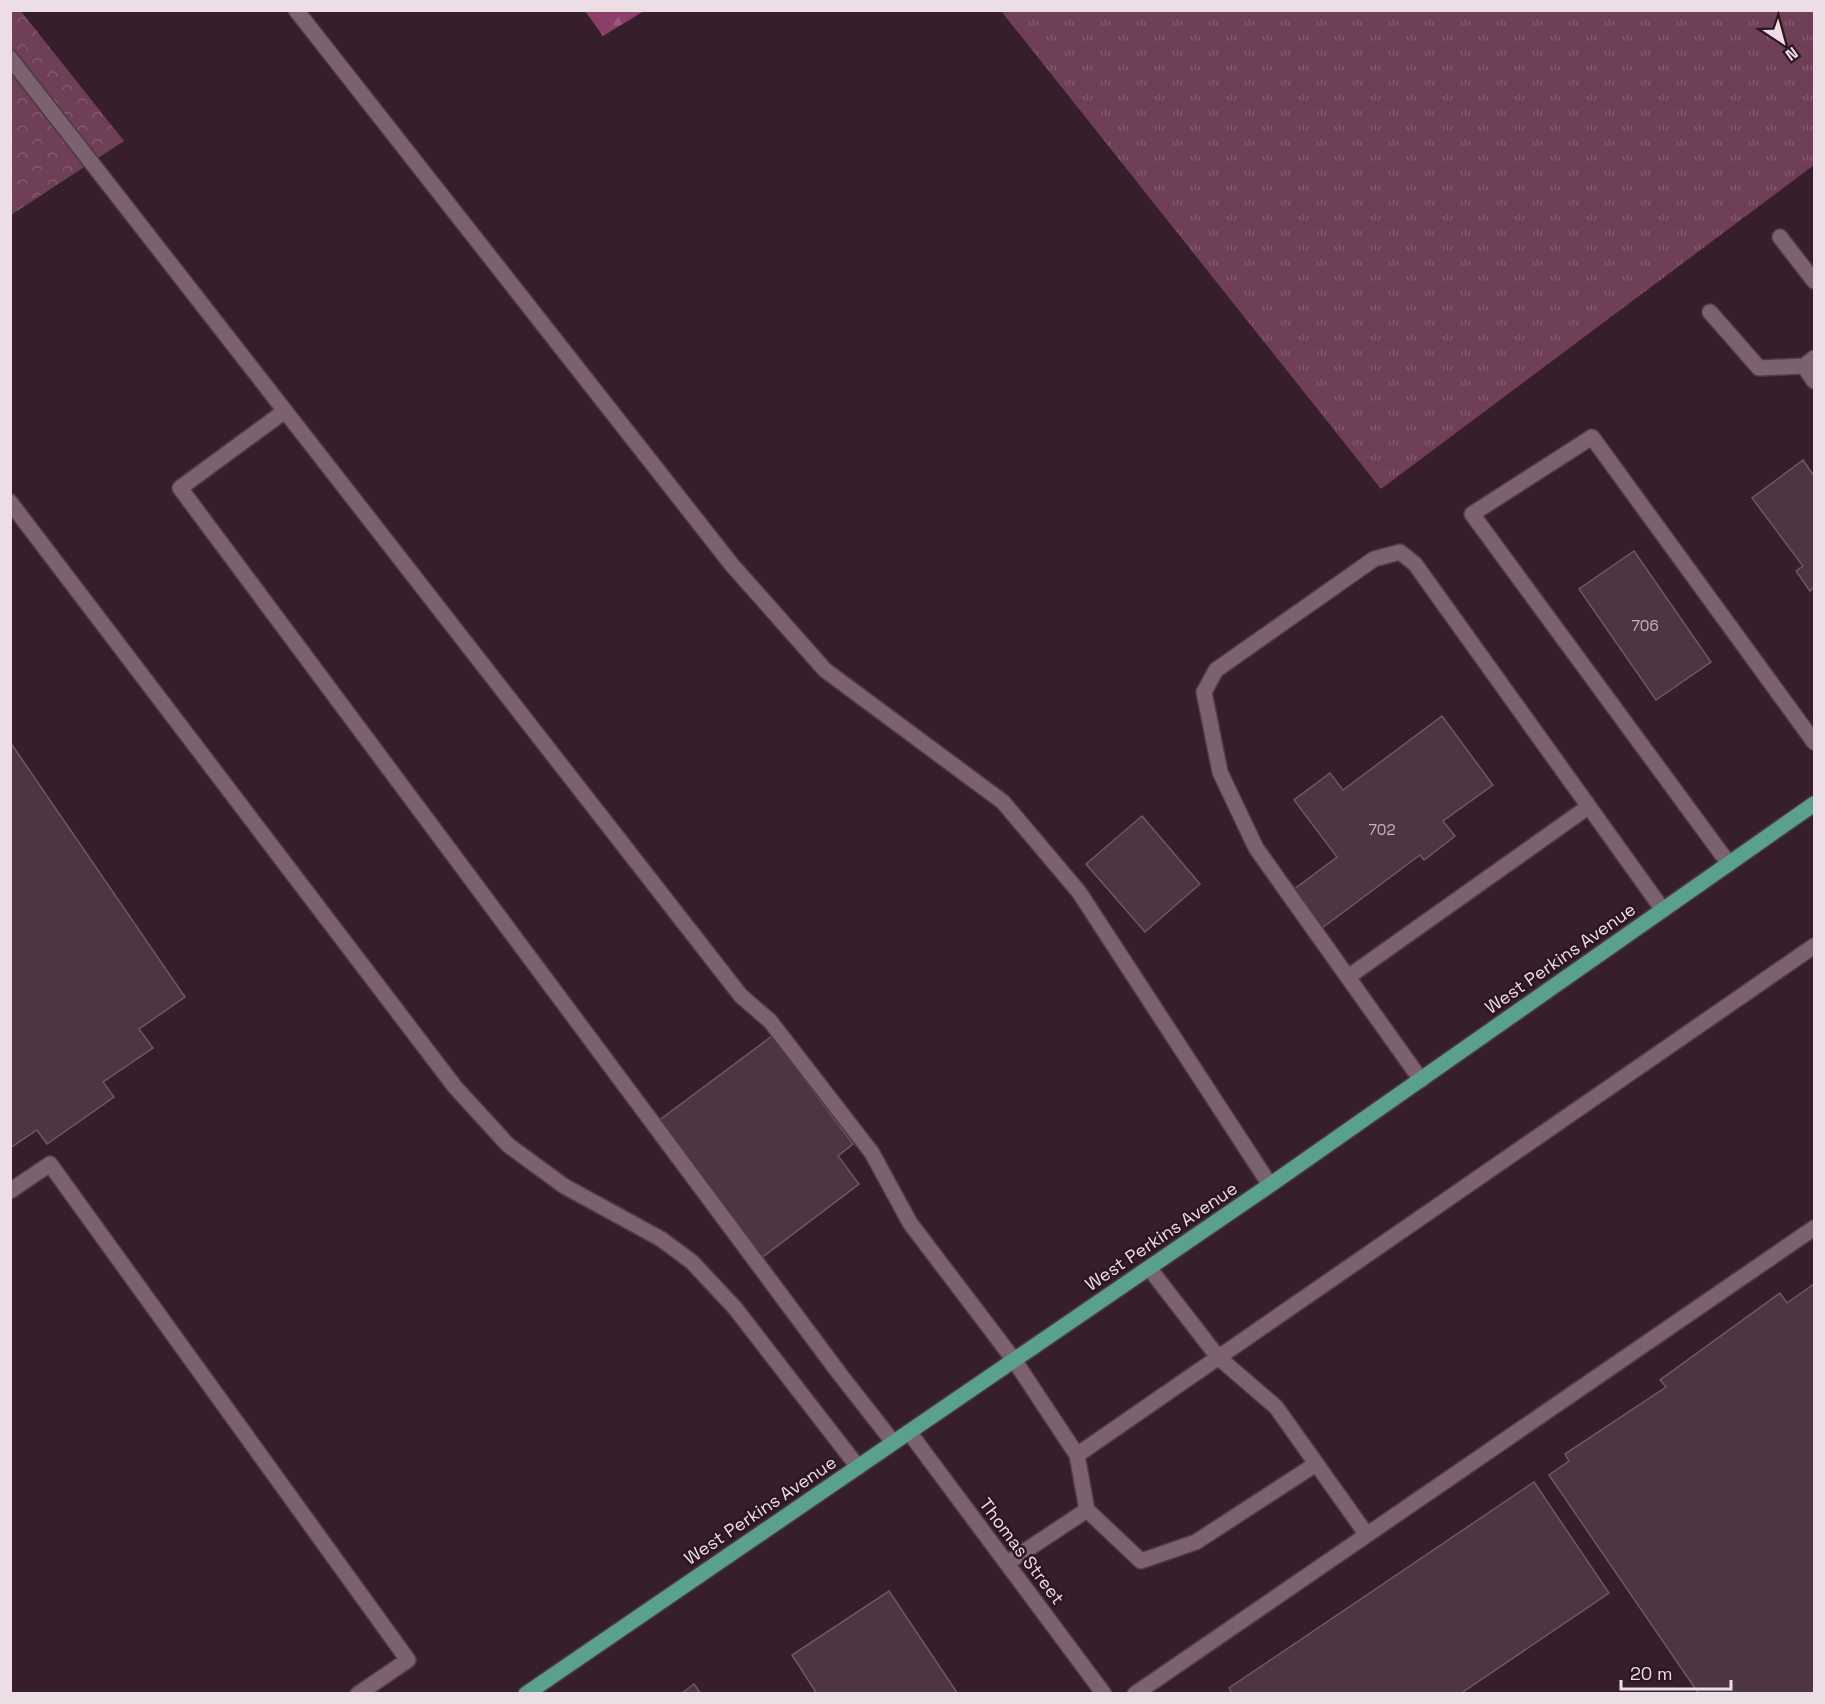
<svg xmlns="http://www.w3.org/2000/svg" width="1825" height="1704" font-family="'Space Grotesk',sans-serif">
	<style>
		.grass { fill: url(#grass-tufts) }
		.forest { fill: url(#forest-firs) }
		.park { fill: url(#park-crowns) }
		.building { fill: #4d3541; stroke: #715763; stroke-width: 1.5 }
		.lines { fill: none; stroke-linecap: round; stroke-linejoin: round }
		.minor-casing { stroke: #4e3b45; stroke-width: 18 }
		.major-casing { stroke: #4e3b45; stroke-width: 18 }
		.minor { stroke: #7c616e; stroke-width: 15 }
		.major { stroke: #5aa18d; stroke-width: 15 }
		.labels { text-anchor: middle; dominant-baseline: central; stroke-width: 5; stroke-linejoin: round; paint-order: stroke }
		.number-label { font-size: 15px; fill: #c5b3bb }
		.street-label { font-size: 18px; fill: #eddde4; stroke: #2b1621 }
	</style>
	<defs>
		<pattern id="grass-tufts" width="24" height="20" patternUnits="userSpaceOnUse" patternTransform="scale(1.5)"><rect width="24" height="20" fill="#6e3f57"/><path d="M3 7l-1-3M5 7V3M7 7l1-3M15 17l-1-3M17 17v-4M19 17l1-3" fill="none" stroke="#835a6f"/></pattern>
		<pattern id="forest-firs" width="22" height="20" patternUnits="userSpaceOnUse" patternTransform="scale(1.5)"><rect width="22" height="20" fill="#8b3e68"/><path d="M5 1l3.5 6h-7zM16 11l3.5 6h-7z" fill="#9c597d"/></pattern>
		<pattern id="park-crowns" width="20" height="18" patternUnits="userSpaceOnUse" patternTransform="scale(1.5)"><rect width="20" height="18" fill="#6e3f57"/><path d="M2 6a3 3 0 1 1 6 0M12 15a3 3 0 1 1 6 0" fill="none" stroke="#835a6f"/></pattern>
	</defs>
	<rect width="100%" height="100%" fill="#361f2a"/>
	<path class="grass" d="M 1001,11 L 1814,11 L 1814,165 L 1381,489 Z"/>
	<path class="forest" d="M 585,11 L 644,11 L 603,36 Z"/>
	<path class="park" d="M 20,10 L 124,141 L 11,215 L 10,11 Z"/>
	<path class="building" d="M 1803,460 L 1814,476 L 1814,587 L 1810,591 L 1796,571 L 1803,566 L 1752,498 Z
		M 1634,551 L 1711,662 L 1656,700 L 1579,589 Z
		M 1442,716 L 1493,785 L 1443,821 L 1455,836 L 1424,860 L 1420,855 L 1318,931 L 1289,893 L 1337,857 L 1294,800 L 1330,773 L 1343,790 Z
		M 10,742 L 185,997 L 139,1029 L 153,1048 L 103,1082 L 114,1097 L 47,1144 L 37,1130 L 10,1148 Z
		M 1142,816 L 1200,884 L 1145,932 L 1086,864 Z
		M 772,1036 L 853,1144 L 838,1156 L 859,1184 L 760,1259 L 657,1122 Z
		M 1814,1284 L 1814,1694 L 1699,1694 L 1549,1475 L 1569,1461 L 1565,1454 L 1666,1387 L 1660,1380 L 1780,1293 L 1787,1303 Z
		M 1534,1482 L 1609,1593 L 1460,1694 L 1232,1694 L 1229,1688 Z
		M 889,1591 L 958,1694 L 817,1694 L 792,1655 Z
		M 694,1684 L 701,1694 L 681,1694 Z"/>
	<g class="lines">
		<defs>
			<path id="minor" d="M 296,10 L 732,565 L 825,670 L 1003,802 L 1079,892 L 1270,1185
				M 10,58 L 741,996 L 770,1021 L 872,1153 L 910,1223 L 1014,1360 L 1077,1455 L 1087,1510 L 1007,1563
				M 1780,237 L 1814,281
				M 1710,312 L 1759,368 L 1804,366
				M 1814,358 L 1804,366 L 1814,381
				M 285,411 L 180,488 L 839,1373 L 893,1442
				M 10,502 L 455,1087 L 508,1145 L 564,1186 L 661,1239 L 692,1262 L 735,1308 L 858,1467
				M 1729,864 L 1472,514 L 1592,437 L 1814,742
				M 1348,977 L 1588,807
				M 1421,1080 L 1256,848 L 1220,772 L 1204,692 L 1216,670 L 1374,559 L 1400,552 L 1415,564 L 1663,910
				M 10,1191 L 50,1164 L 408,1660 L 358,1694
				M 1149,1268 L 1218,1357 L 1276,1407 L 1367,1535
				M 909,1432 L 1104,1694
				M 1077,1455 L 1814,946
				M 1087,1510 L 1141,1561 L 1196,1542 L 1316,1464
				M 1135,1694 L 1814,1228"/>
			<path id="major" d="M 526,1694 L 1270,1185 L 1814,804"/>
		</defs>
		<use href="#minor" class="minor-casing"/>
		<use href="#major" class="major-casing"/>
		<use href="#minor" class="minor"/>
		<use href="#major" class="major"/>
	</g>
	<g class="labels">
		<g class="number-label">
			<text x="1645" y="625">706</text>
			<text x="1382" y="829">702</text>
		</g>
		<g class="street-label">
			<text transform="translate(1560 958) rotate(-35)">West Perkins Avenue</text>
			<text transform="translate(1161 1236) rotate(-34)">West Perkins Avenue</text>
			<text transform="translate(760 1510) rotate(-34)">West Perkins Avenue</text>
			<text transform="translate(1022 1551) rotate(53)">Thomas Street</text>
		</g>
	</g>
	<rect width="1825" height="1704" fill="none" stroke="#eddde4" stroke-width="24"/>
	<g transform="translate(1783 42) rotate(144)" stroke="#2b1621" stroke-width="4.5" paint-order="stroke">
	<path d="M0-4.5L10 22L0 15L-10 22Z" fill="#eddde4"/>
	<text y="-9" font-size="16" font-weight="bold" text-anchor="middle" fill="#eddde4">N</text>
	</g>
	<path d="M1621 1680v9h110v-9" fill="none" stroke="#eddde4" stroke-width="3"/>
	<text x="1630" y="1680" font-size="18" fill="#eddde4" stroke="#2b1621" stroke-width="4.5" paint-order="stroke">20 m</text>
</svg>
